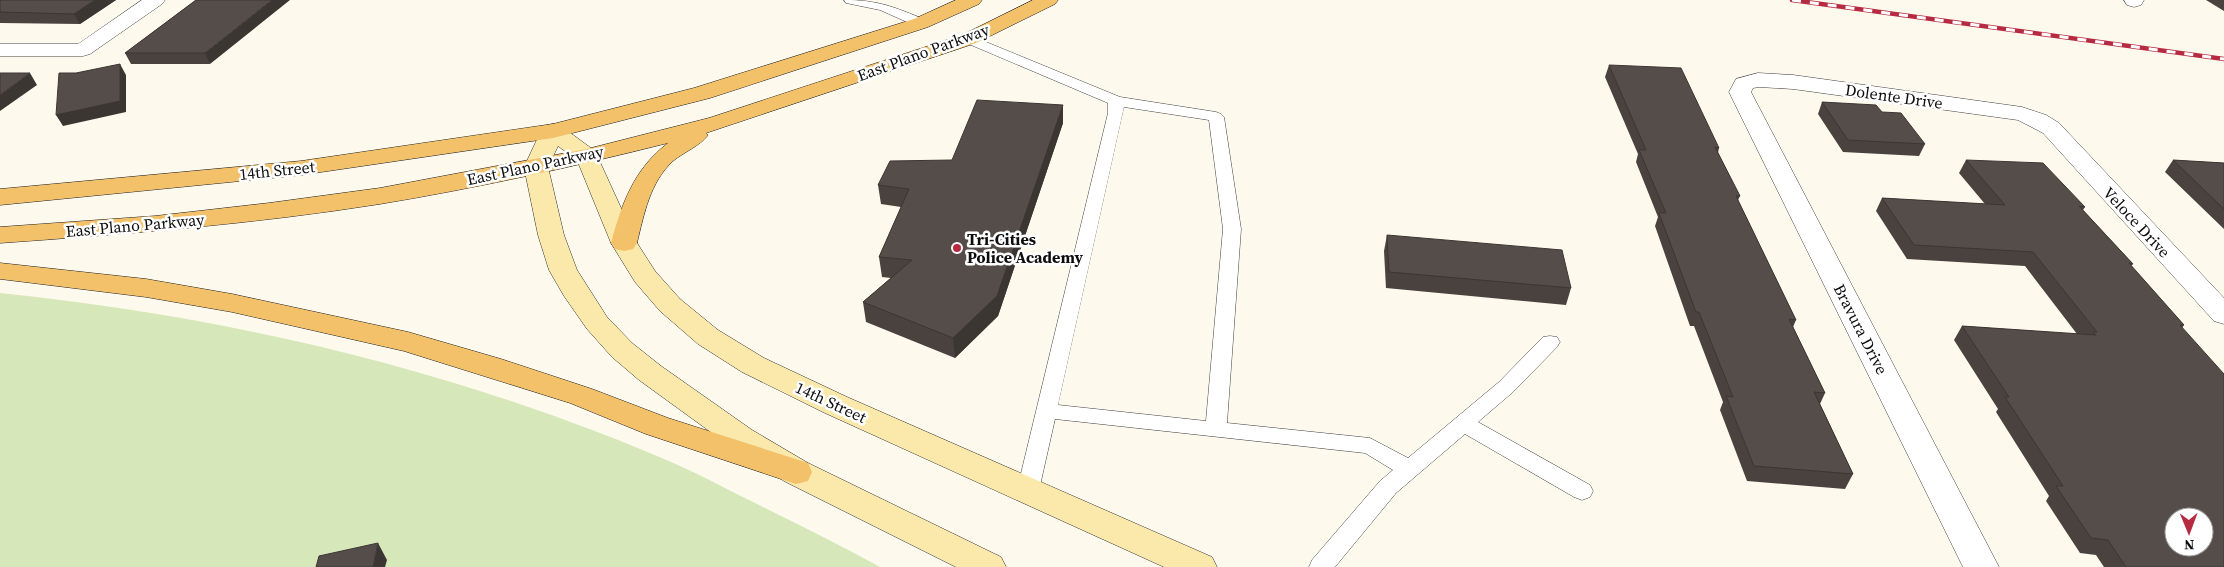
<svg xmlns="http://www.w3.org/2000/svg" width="2224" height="567" font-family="'Source Serif 4',serif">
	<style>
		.green { fill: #d6e7b9 }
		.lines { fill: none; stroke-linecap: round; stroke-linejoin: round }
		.service-casing { stroke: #404040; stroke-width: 1 }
		.minor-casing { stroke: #404040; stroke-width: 1 }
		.secondary-casing { stroke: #2f2f2f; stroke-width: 1 }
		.primary-casing { stroke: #1e1e1e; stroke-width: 1 }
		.service { fill: #fff; fill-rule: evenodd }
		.minor { fill: #fff; fill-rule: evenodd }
		.secondary { fill: #fbe9ab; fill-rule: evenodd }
		.primary { fill: #f2c169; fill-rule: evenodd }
		.rail-casing { stroke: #b62b42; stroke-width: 4.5 }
		.rail { stroke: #fff; stroke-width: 3; stroke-dasharray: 9; stroke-linecap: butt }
		.wall { fill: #49423f }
		.shaded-wall { fill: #3c3633 }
		.building { fill: #554d49; stroke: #3c3633; fill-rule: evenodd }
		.poi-dot { fill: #b62b42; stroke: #fff; stroke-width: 2 }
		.labels { text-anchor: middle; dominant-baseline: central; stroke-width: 5; stroke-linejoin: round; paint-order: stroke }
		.street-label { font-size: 16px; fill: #0d0d0d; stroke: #fff }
		.poi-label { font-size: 16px; font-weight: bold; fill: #0d0d0d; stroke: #fff; text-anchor: start }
	</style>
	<rect width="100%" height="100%" fill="#fef9ed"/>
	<path class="green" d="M 0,293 C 233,317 465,372 680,466 C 705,477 728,490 751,501 C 795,523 838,544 880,567 L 0,567 Z"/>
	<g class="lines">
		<defs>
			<path id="service" d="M 844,0 C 879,0 894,7 926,20 L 928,23 L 926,26 L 916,26 L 880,10 L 846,3 Z
				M 969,35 L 1120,97 L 1216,112 L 1221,114 L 1224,117 L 1241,229 L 1227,423 L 1370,438 L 1408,458 L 1499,382 L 1543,337 L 1550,336 L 1557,337 L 1560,342 L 1557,347 L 1513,392 L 1478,422 L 1590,485 L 1593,491 L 1590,497 L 1582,500 L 1574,497 L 1465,434 L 1396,493 L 1335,567 L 1309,567 L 1312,560 L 1380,481 L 1393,470 L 1365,453 L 1055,419 L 1039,490 L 1036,496 L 1028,498 L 1020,496 L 1017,490 L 1108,113 L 1108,103 L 964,42 L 962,39 ZM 1124,107 L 1209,120 L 1223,229 L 1206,421 L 1058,405 Z"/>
			<path id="minor" d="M 142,0 L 165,0 L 162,4 L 90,54 L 83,56 L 0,56 L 0,44 L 78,44 Z
				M 2124,0 L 2144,0 L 2141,5 L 2134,7 L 2127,5 Z
				M 1758,73 L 1793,75 L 2022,107 L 2046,115 L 2059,123 L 2224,298 L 2224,324 L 2214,321 L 2043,133 L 2018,120 L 1793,89 L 1759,87 L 1753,88 L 1751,92 L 1999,567 L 1963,567 L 1729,92 L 1736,79 Z"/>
			<path id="secondary" d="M 553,124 L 561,126 L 595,151 L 637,243 L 655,271 L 680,299 L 718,330 L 764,358 L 847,397 L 1212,557 L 1217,567 L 1164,567 L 825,413 L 742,372 L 698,344 L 660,311 L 635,282 L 611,243 L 577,160 L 558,146 L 548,167 L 564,235 L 577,270 L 607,317 L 632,343 L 661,366 L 752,430 L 808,463 L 1001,557 L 1006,567 L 956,567 L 784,481 L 730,446 L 639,380 L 612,357 L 587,329 L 564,296 L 549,270 L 538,235 L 524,167 L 541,131 L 545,126 Z"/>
			<path id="primary" d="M 956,0 L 982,0 L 979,4 L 928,27 L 710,98 L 553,138 L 301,175 L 0,205 L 0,189 L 301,161 L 553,124 L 694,88 L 914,19 Z
				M 1033,0 L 1058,0 L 1055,4 L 976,43 L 706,133 L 708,135 C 700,146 684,152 673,161 C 650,182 644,214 637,243 L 633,249 L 624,251 L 615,249 L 611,243 C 622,203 634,169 668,143 C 573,167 476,188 380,204 C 254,224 127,234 0,243 L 0,227 L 155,216 L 269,203 L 380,188 L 587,149 L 709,118 L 962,35 Z
				M 0,263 L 146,279 L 232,294 L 408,332 L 501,359 L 592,389 L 668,418 L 808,463 L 812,472 L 808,481 L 796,484 L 646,434 L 570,403 L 404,351 L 232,312 L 146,297 L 0,279 Z"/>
		</defs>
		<use href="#service" class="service-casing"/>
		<use href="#minor" class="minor-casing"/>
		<use href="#secondary" class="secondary-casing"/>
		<use href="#primary" class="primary-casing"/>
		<use href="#service" class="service"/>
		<use href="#minor" class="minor"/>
		<use href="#secondary" class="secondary"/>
		<use href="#primary" class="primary"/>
		<defs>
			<path id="rail" d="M 1792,0 L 2224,59"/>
		</defs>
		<use href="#rail" class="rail-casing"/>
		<use href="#rail" class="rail"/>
	</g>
	<path class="wall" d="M 0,0 L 116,0 L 80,24 L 0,23 Z
		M 196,0 L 210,64 L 131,64 L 125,53 Z
		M 2206,0 L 2224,0 L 2224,11 Z
		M 1609,65 L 1719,148 L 1718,153 L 1740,196 L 1738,200 L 1796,320 L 1793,327 L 1825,393 L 1820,404 L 1853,474 L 1845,489 L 1747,481 L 1720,410 L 1723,402 L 1694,326 L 1690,326 L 1655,226 L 1658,217 L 1636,162 L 1638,154 L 1605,77 Z
		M 1822,102 L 1882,112 L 1925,144 L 1919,156 L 1843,152 L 1818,114 Z
		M 1063,123 L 998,316 L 955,358 L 866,322 L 863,302 L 891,278 L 882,277 L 879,257 L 901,207 L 881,204 L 878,185 Z
		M 1966,160 L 2085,207 L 2083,210 L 2133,264 L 2131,266 L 2184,325 L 2182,328 L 2224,567 L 2104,567 L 2096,555 L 2080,553 L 2046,501 L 2049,496 L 1996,412 L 1998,409 L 1954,340 L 1962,326 L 2077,334 L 2025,266 L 1907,259 L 1876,211 L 1882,198 L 1985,204 L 1959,173 Z
		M 2173,160 L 2224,163 L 2224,229 L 2165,172 Z
		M 1387,235 L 1571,288 L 1566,305 L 1386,288 L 1384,251 Z"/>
	<path class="shaded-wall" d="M 95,0 L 116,0 L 80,24 L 74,14 Z
		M 272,0 L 290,0 L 210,64 L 205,53 Z
		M 120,64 L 126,75 L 126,112 L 63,126 L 56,115 Z
		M 30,73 L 37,85 L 0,111 L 0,95 Z
		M 1063,105 L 1063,123 L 998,316 L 955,358 L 953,338 Z
		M 378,543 L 387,560 L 385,567 L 373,567 Z"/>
	<path class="building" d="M 0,0 L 95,0 L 74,14 L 0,12 Z
		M 196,0 L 272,0 L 205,53 L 125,53 Z
		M 120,64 L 120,101 L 56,115 L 59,73 L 76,73 Z
		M 1609,65 L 1681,68 L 1719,148 L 1715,147 L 1740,196 L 1736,196 L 1796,320 L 1789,319 L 1825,393 L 1814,392 L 1853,474 L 1754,466 L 1726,396 L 1733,397 L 1699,312 L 1696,312 L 1659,213 L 1666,213 L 1639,150 L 1646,150 Z
		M 0,73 L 30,73 L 0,95 Z
		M 977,100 L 1063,105 L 997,296 L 953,338 L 863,302 L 912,260 L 879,257 L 909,189 L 878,185 L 890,161 L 952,160 Z
		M 1822,102 L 1876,105 L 1882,112 L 1901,113 L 1925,144 L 1848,140 Z
		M 1966,160 L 2043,163 L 2085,207 L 2079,206 L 2133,264 L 2129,263 L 2184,325 L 2180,325 L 2224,374 L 2224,567 L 2126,567 L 2108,540 L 2091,538 L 2056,486 L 2063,486 L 2005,397 L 2009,397 L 1962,326 L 2096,335 L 2093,332 L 2097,332 L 2033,252 L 1914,245 L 1882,198 L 2005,205 ZM 2174,517 L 2204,517 L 2204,547 L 2174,547 Z
		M 2173,160 L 2224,163 L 2224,209 Z
		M 1387,235 L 1562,250 L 1571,288 L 1389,272 Z
		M 378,543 L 373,567 L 316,567 L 319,556 Z"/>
	<circle class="poi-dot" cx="957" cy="248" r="5"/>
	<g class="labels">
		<g class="street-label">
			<text transform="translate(923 52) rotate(-20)">East Plano Parkway</text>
			<text transform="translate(1894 96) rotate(8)">Dolente Drive</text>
			<text transform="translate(535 165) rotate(-12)">East Plano Parkway</text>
			<text transform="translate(277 170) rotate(-6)">14th Street</text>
			<text transform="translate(2137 222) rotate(47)">Veloce Drive</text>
			<text transform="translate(135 225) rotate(-5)">East Plano Parkway</text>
			<text transform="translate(1861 329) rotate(63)">Bravura Drive</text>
			<text transform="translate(831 402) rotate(25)">14th Street</text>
		</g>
		<g class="poi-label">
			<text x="967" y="239">Tri-Cities<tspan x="967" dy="18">Police Academy</tspan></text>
		</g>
	</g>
	<g transform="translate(2189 532) rotate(179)"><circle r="24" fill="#ffffff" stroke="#9e9e9e"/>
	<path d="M0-4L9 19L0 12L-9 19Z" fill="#b62b42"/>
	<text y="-8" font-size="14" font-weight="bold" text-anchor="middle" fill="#0d0d0d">N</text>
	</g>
</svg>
